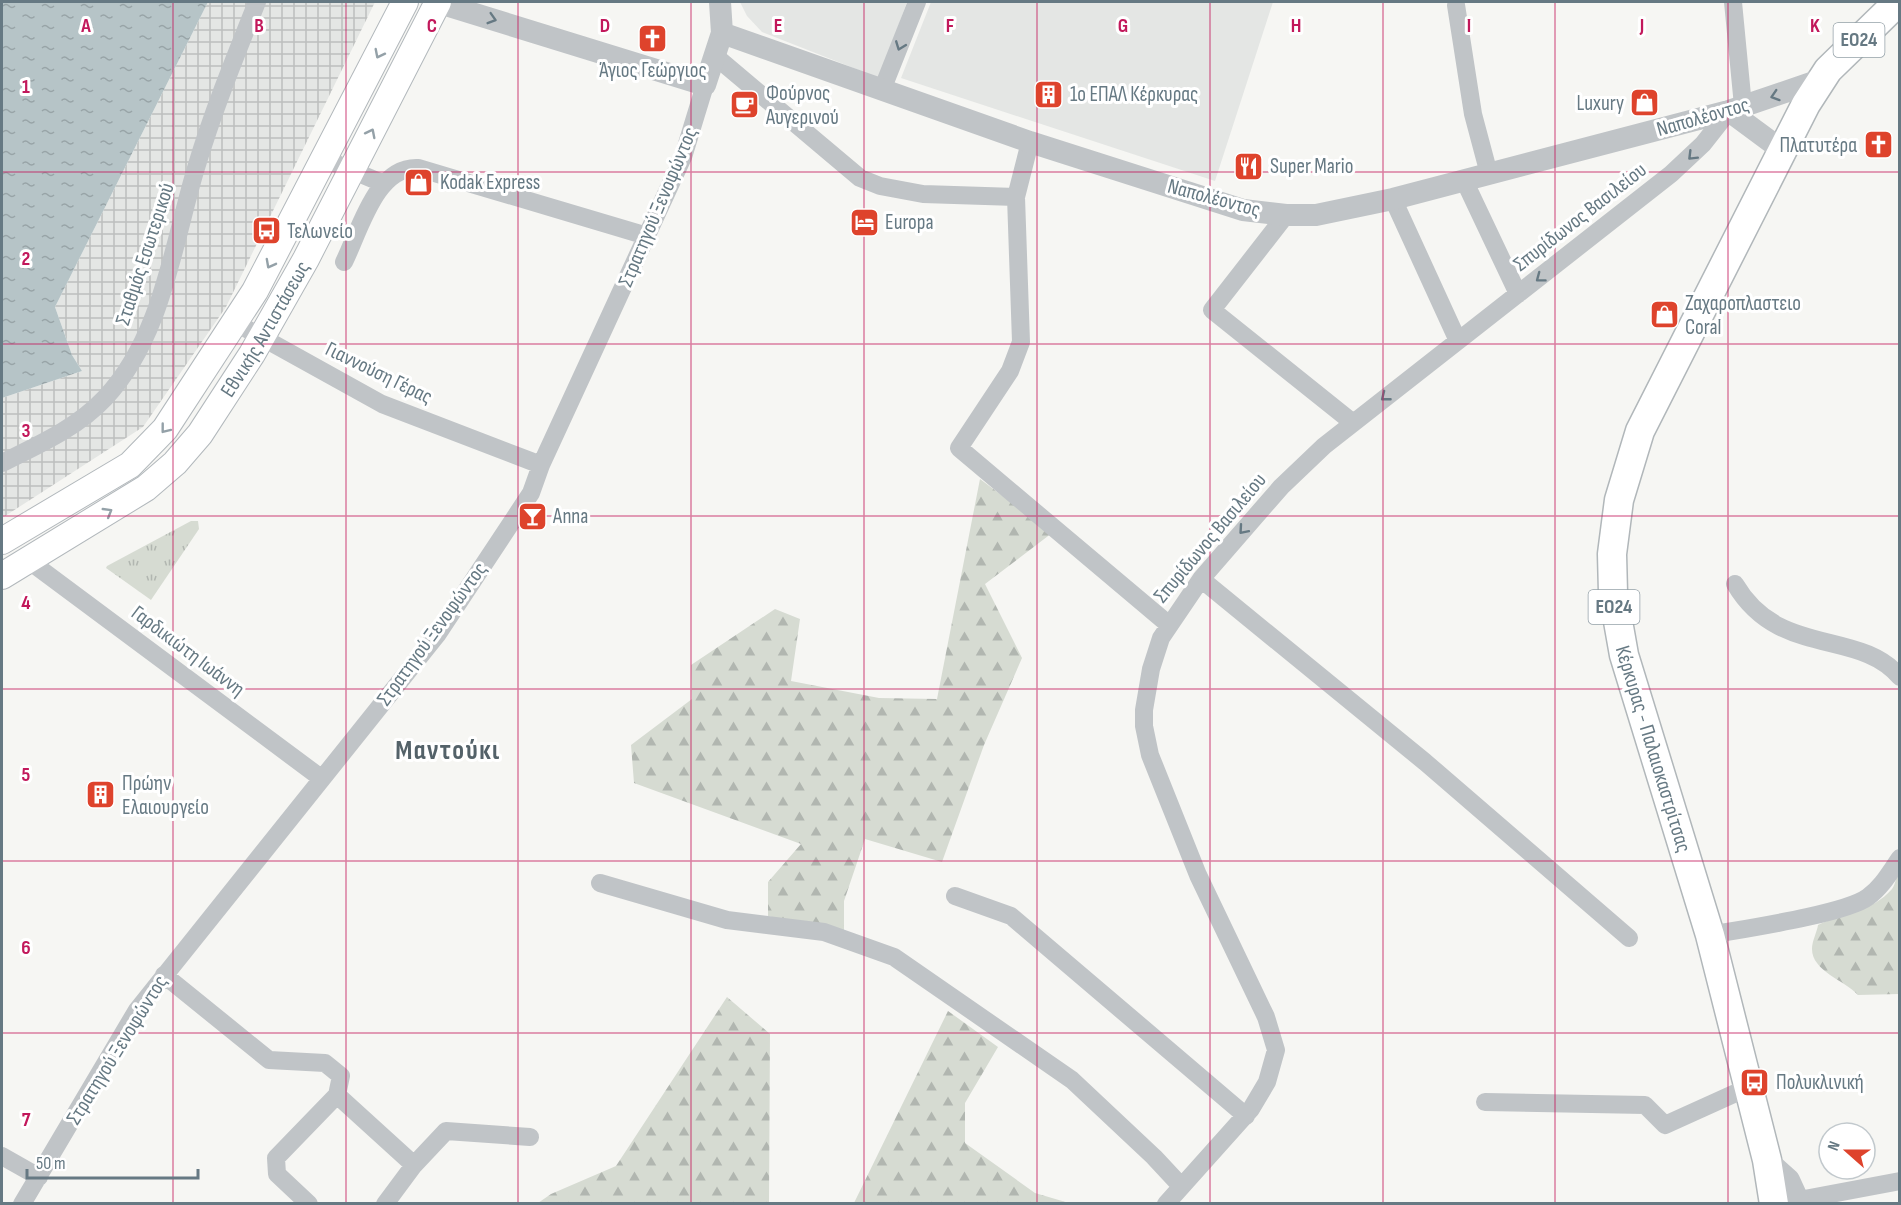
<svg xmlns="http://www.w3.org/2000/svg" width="1901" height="1205" font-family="'Sofia Sans Condensed',sans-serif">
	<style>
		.built { fill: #e4e6e4 }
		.industrial { fill: url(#industrial-grid) }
		.grass { fill: url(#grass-tufts) }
		.forest { fill: url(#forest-firs) }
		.water { fill: url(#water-ripples) }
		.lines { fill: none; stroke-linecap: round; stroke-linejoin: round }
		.secondary-casing { stroke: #b2b8bc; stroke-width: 28 }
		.primary-casing { stroke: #b1b7ba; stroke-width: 31 }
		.minor { stroke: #c0c4c7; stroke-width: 18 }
		.tertiary { stroke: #c0c4c7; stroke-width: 22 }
		.secondary { stroke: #fff; stroke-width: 26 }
		.primary { stroke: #fff; stroke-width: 28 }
		.oneway { stroke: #667983 }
		.oneway2 { stroke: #94a1a8 }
		.grid { fill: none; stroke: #c2185b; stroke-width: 1.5; stroke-opacity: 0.55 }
		.labels { text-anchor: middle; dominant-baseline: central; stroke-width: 6; stroke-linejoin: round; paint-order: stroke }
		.shield { fill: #fff; stroke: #94a1a8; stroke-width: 1.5 }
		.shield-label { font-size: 20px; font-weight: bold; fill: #667983 }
		.poi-label { font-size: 21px; fill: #667983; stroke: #fff; text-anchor: start }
		.street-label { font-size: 21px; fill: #667983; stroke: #fff }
		.district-label { font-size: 27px; font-weight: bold; letter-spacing: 1.5px; fill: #546269; stroke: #fff }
		.grid-label { font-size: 20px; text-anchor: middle; font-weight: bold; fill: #c2185b; stroke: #fff; stroke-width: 6; stroke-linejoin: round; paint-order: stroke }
	</style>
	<defs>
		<pattern id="industrial-grid" width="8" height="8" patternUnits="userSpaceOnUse" patternTransform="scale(1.5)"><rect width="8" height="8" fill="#e4e6e4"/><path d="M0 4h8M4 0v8" fill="none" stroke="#bdbfbe"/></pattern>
		<pattern id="grass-tufts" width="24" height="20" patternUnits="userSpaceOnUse" patternTransform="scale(1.5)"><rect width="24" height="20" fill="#d6dbd2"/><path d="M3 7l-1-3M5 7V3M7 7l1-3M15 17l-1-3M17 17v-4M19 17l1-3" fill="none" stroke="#b1b6b0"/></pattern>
		<pattern id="forest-firs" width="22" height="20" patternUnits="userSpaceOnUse" patternTransform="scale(1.5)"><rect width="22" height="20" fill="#d6dbd2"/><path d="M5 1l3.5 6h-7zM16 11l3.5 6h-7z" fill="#b1b6b0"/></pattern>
		<pattern id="water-ripples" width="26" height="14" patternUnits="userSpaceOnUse" patternTransform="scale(1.5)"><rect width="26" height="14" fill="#b6c4c7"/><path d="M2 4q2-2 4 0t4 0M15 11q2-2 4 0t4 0" fill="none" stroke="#98a4a7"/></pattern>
	</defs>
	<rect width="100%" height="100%" fill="#f6f6f3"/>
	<path class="built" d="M 740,2 L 907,2 L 879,78 L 762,32 L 747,16 Z
		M 931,2 L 1273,2 L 1215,181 L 901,78 Z"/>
	<path class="industrial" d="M 208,2 L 375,2 L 226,307 L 143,427 L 2,518 L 2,398 L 82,371 L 72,355 L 55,307 Z"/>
	<path class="grass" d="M 191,521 L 198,521 L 199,529 L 151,600 L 106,568 L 107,566 Z"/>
	<path class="forest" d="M 980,479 L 1052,533 L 985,584 L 1022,658 L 984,745 L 942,862 L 865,839 L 844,901 L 844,934 L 768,916 L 768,882 L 801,844 L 634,783 L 631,745 L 692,699 L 691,665 L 775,609 L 800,619 L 791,681 L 879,698 L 937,699 Z
		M 1899,866 L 1899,994 L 1858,995 C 1844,980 1812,971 1812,949 C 1812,941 1817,932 1818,925 C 1843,913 1872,912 1892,889 C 1896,884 1897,873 1899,866 Z
		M 727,997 L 770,1034 L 769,1202 L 775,1203 L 538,1203 L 551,1194 L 616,1166 Z
		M 948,1011 L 998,1047 L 965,1103 L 965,1143 L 1035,1193 L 1069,1203 L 854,1203 Z"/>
	<path class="water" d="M 2,2 L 208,2 L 55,307 L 72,355 L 82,371 L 2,398 Z"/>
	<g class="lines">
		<defs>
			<g id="secondary">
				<path d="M 2,541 L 130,465 L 165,429 L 255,291 L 405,2"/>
				<path id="s1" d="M 2,576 L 146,488 L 175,463 L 200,434 L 252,354 L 306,259 L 438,2"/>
			</g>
			<path id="primary" d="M 1774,1204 L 1767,1160 L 1710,935 L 1624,655 L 1613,593 L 1612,554 L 1619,500 L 1640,431 L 1806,104 L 1828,70 L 1898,2"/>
		</defs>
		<use href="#secondary" class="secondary-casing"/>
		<use href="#primary" class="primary-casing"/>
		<path class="minor" d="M 1733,2 L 1743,106
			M 1456,5 L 1473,114 L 1489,174
			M 715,56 L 860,178 L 880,186 L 923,194 L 1016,197 L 1030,142
			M 882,90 L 917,2
			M 325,159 L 382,183
			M 1464,180 L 1518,294
			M 1016,197 L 1021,342 L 1010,371 L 959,448 L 1168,624
			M 1393,199 L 1458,341
			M 1286,215 L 1212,310 L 1352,422
			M 344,262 C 360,230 376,166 418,168 L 647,236
			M 236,323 L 382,404 L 541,465
			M 2,463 C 38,445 77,428 105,398 C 162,338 173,244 196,168 C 213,111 235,57 257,2
			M 28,560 L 321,778
			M 1201,579 L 1425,762 L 1629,938
			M 1735,584 C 1779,659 1859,628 1900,677
			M 600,883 L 727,920 L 824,932 L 894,957 L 1072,1080 L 1154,1157 L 1181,1186
			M 955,896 L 1011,916 L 1246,1116
			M 1710,935 C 1743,929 1845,914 1868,897 C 1882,887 1890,872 1900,858
			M 164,975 L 269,1060 L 325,1063 L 341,1076 L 337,1095 L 414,1165
			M 1485,1102 L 1645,1105 L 1665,1125 L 1749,1087
			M 2,1156 L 39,1177
			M 1799,1200 L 1900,1181
			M 22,1204 L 137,1010 L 437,635 L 531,493 L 541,465 L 683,157 L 705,85
			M 309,1204 L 277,1174 L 276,1158 L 337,1095
			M 385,1204 L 414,1165 L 446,1131 L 530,1137
			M 1166,1204 L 1251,1109 L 1267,1082 L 1276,1050 L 1266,1017 L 1198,875 L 1150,755 L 1144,726 L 1144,710 L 1151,669 L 1161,638 L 1201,579 L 1281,487 L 1324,446 L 1671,174 L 1703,144 L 1729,111"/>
		<path class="tertiary" d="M 436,2 L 705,85 L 722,33 L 720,2
			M 722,33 L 1030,142 L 1243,210 L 1286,215 L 1316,215 L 1393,199 L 1729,111 L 1820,80
			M 1729,111 L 1783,151
			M 1767,1160 L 1789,1180 L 1800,1204"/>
		<use href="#secondary" class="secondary"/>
		<use href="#primary" class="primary"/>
	</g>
	<defs><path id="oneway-chevron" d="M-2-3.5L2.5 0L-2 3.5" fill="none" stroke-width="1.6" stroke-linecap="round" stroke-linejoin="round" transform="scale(1.5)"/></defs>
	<g class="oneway">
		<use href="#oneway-chevron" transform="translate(492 19) rotate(17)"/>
		<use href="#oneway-chevron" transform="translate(900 46) rotate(111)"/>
		<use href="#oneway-chevron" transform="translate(1775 96) rotate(162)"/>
		<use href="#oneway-chevron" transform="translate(1692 156) rotate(135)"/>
		<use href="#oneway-chevron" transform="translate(1540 278) rotate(143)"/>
		<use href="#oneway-chevron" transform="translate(1385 397) rotate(142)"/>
		<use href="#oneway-chevron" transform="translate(1243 530) rotate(131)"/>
	</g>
	<g class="oneway2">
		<use href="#oneway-chevron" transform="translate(379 54) rotate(117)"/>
		<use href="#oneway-chevron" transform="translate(371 133) rotate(-63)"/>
		<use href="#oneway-chevron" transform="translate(270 264) rotate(118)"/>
		<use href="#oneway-chevron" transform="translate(165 429) rotate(128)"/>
		<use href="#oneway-chevron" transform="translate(108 512) rotate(-31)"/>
	</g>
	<path class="grid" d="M 173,2 L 173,1204M 346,2 L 346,1204M 518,2 L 518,1204M 691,2 L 691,1204M 864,2 L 864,1204M 1037,2 L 1037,1204M 1210,2 L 1210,1204M 1383,2 L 1383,1204M 1555,2 L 1555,1204M 1728,2 L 1728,1204M 2,172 L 1900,172M 2,344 L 1900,344M 2,516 L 1900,516M 2,689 L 1900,689M 2,861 L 1900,861M 2,1033 L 1900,1033"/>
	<defs>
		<symbol id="church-square" viewBox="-11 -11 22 22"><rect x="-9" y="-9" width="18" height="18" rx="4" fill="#de432c" stroke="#fff"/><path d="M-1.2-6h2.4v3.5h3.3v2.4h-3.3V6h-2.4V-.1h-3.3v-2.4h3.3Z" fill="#fff"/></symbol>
		<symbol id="building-square" viewBox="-11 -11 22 22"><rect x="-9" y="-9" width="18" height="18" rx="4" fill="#de432c" stroke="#fff"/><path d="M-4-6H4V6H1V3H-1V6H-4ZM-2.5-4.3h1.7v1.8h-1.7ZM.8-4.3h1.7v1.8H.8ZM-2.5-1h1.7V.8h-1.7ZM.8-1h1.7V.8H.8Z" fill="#fff"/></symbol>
		<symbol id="shop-square" viewBox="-11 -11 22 22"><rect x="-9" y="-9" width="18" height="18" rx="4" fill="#de432c" stroke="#fff"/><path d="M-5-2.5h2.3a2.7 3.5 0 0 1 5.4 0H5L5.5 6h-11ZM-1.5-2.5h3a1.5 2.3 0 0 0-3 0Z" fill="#fff"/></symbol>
		<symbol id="cafe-square" viewBox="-11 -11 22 22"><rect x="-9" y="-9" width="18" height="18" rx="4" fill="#de432c" stroke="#fff"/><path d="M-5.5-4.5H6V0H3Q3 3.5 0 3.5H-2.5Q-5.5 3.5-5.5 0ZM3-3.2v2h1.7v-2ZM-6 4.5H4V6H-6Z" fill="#fff"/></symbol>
		<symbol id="restaurant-square" viewBox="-11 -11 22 22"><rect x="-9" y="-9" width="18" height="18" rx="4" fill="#de432c" stroke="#fff"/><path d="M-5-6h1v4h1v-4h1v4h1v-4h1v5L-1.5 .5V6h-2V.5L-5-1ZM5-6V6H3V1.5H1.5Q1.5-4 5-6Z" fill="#fff"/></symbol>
		<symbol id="hotel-square" viewBox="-11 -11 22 22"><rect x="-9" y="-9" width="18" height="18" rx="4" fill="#de432c" stroke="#fff"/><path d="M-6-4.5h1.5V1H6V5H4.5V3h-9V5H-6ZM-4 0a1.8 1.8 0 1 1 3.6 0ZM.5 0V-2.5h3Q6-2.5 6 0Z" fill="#fff"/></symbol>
		<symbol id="bus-square" viewBox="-11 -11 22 22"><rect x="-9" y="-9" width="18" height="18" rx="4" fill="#de432c" stroke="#fff"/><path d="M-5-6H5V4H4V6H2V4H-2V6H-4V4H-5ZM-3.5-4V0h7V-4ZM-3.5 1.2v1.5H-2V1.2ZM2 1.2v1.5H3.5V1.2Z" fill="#fff"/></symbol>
		<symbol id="bar-square" viewBox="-11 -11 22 22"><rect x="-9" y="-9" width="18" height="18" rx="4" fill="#de432c" stroke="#fff"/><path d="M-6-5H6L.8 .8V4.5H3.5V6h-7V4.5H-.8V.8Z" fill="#fff"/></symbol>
	</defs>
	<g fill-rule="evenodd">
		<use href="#church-square" x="636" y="22" width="33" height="33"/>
		<use href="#building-square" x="1032" y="78" width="33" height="33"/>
		<use href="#shop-square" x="1628" y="86" width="33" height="33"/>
		<use href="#cafe-square" x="728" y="88" width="33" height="33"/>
		<use href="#church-square" x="1862" y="128" width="33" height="33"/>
		<use href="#restaurant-square" x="1232" y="150" width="33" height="33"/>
		<use href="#shop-square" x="402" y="166" width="33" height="33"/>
		<use href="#hotel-square" x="848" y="206" width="33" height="33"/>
		<use href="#bus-square" x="250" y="214" width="33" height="33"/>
		<use href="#shop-square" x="1648" y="298" width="33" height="33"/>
		<use href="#bar-square" x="516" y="500" width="33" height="33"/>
		<use href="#building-square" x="84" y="778" width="33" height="33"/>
		<use href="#bus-square" x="1738" y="1066" width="33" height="33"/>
	</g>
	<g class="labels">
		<g class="shield">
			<rect x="1833.5" y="23" width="51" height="34" rx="4.5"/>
			<rect x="1588.5" y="590" width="51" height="34" rx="4.5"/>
		</g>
		<g class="shield-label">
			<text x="1859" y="40">ΕΟ24</text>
			<text x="1614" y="607">ΕΟ24</text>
		</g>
		<g class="poi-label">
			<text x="653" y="70" text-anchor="middle">Άγιος Γεώργιος</text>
			<text x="766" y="93">Φούρνος<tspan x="766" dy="24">Αυγερινού</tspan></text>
			<text x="1070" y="94">1ο ΕΠΑΛ Κέρκυρας</text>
			<text x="1624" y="103" text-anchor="end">Luxury</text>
			<text x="1857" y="145" text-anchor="end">Πλατυτέρα</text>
			<text x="1270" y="166">Super Mario</text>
			<text x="440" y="182">Kodak Express</text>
			<text x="885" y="222">Europa</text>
			<text x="287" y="231">Τελωνείο</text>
			<text x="1685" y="303">Ζαχαροπλαστειο<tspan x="1685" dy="24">Coral</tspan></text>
			<text x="553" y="516">Anna</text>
			<text x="122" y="783">Πρώην<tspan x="122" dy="24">Ελαιουργείο</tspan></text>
			<text x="1776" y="1082">Πολυκλινική</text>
		</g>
		<g class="street-label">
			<text transform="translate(1703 117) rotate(-16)">Ναπολέοντος</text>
			<text transform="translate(1214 198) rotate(15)">Ναπολέοντος</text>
			<text transform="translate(658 207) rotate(-67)">Στρατηγού Ξενοφώντος</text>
			<text transform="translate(1580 217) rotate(-38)">Σπυρίδωνος Βασιλείου</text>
			<text transform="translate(145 254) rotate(-72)">Σταθμός Εσωτερικού</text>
			<text stroke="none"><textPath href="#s1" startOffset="369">Εθνικής Αντιστάσεως</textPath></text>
			<text transform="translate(379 373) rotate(26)">Γιαννούση Γέρας</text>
			<text transform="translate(1210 538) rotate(-50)">Σπυρίδωνος Βασιλείου</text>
			<text transform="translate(432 634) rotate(-54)">Στρατηγού Ξενοφώντος</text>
			<text transform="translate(188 651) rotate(37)">Γαρδικιώτη Ιωάννη</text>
			<text transform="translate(1653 749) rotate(73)">Κέρκυρας - Παλαιοκαστρίτσας</text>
			<text transform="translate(117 1050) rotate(-58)">Στρατηγού Ξενοφώντος</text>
		</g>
		<g class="district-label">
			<text x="448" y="751">Μαντούκι</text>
		</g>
	</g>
	<g class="grid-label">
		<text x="86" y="32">A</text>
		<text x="259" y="32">B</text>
		<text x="432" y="32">C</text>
		<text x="605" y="32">D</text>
		<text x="778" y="32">E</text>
		<text x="950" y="32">F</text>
		<text x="1123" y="32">G</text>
		<text x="1296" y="32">H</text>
		<text x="1469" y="32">I</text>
		<text x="1642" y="32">J</text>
		<text x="1815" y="32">K</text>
		<text x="26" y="93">1</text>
		<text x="26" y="265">2</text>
		<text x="26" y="437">3</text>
		<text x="26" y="609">4</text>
		<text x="26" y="781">5</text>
		<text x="26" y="954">6</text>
		<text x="26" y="1126">7</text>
	</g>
	<rect width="1901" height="1205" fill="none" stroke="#667983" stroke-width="6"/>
	<g transform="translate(1847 1151) rotate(291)"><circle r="28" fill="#ffffff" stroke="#c2c9cd" stroke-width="1.5"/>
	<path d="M0-4.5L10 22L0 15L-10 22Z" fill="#de432c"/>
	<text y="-9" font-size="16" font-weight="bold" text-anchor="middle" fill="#667983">N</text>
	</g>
	<path d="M27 1169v9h171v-9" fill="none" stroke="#667983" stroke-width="3"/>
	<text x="36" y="1169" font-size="18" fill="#667983" stroke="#ffffff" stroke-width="4.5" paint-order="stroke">50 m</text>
</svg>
